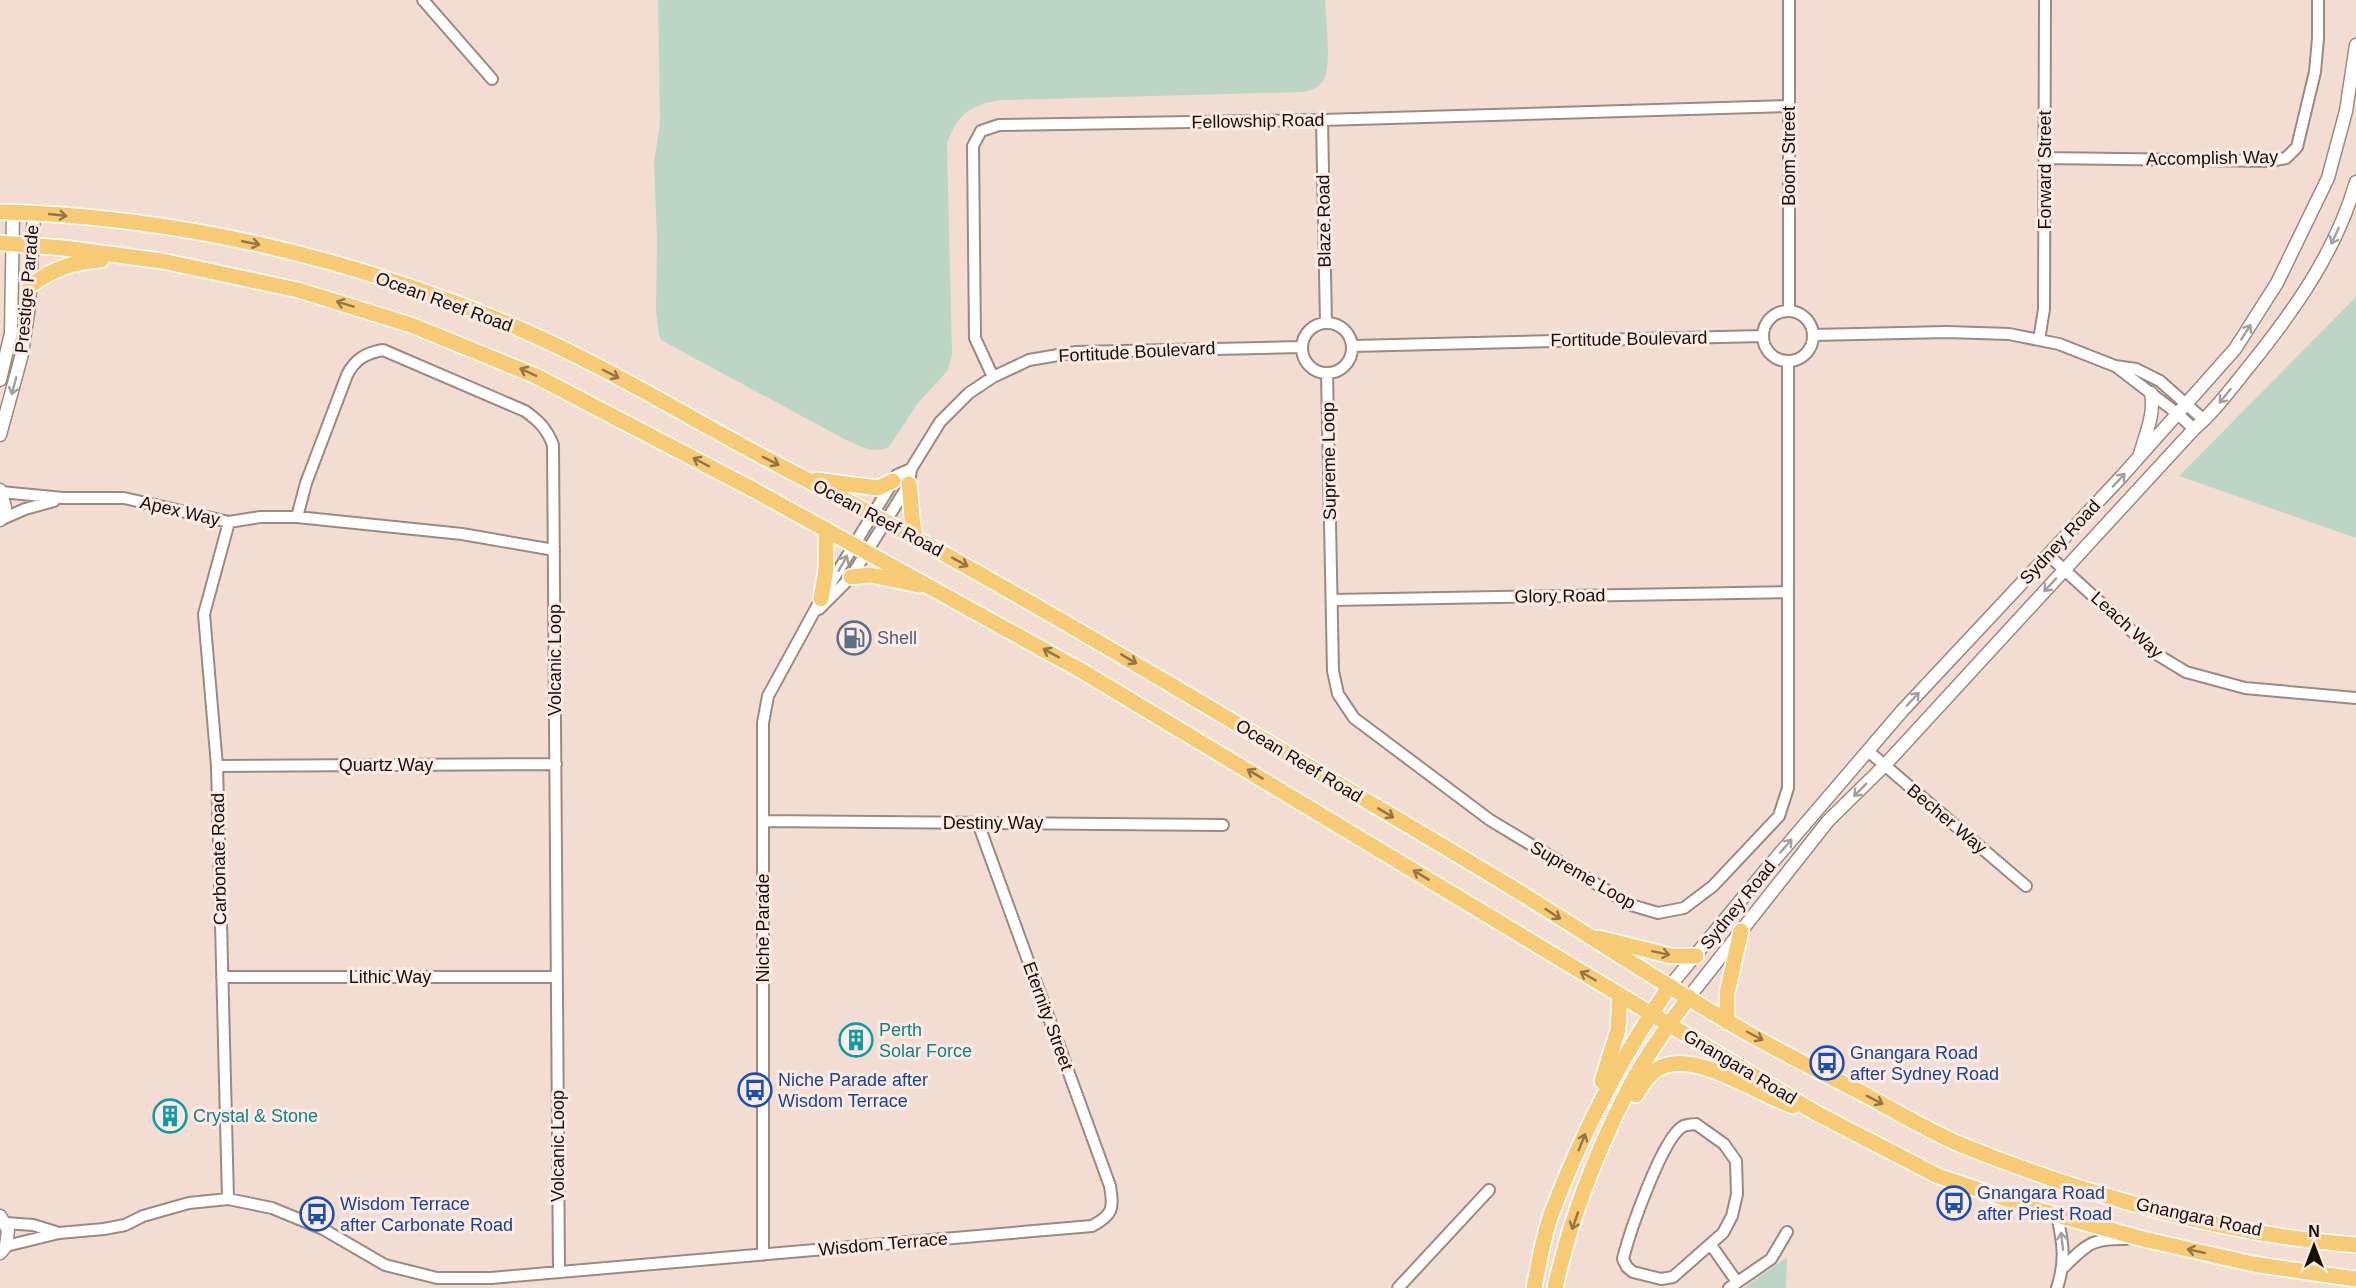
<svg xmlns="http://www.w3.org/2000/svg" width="2356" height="1288" font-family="Arial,sans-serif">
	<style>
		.green { fill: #bdd5c4 }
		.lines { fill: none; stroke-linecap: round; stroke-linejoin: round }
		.minor-casing { stroke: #9d8981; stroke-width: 14 }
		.tertiary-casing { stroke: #9d8981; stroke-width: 15 }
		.primary-casing { stroke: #fff; stroke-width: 18 }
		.minor { stroke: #fff; stroke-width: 10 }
		.tertiary { stroke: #fff; stroke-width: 12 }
		.primary { stroke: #f7cb75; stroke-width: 15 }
		.oneway { stroke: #927645 }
		.oneway2 { stroke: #a29f9d }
		.labels { text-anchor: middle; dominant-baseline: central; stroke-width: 6; stroke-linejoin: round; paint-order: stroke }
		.street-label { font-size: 18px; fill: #160f0b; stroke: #fdebe3 }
		.service-label { font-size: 18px; fill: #4e5e75; stroke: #fdebe3; text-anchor: start }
		.culture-label { font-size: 18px; fill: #0d838f; stroke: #fdebe3; text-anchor: start }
		.transit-label { font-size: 18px; fill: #164399; stroke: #fdebe3; text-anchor: start }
	</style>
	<rect width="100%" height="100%" fill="#f3ddd3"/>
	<path class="green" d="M 658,0 L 1325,0 C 1326,19 1331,61 1325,77 C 1322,87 1312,90 1303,92 L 1004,100 C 972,103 957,114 947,144 L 952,354 L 948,370 L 918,403 L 889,447 C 873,454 861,447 846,440 L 661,340 L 659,335 L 656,311 L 657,241 L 654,162 L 660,124 Z
		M 2356,297 L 2356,538 L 2179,476 Z
		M 1787,1257 L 1786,1288 L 1744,1288 Z"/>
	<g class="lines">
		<defs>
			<path id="minor" d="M 423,0 L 492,79
				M 1322,120 L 1326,323
				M 2045,158 L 2270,161 L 2286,158 L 2297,147 L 2315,72 L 2318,38 L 2318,0
				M1763 336a25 25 0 1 1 50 0a25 25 0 1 1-50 0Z
				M 1789,311 L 1789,0
				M1302 348a25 25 0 1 1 50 0a25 25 0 1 1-50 0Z
				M 1813,335 L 1947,332 L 2009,334 L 2059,344 L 2115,366 L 2136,369 L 2160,381 L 2204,420
				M 2039,340 L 2044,309 L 2045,0
				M 1352,346 L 1762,336
				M 2118,368 L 2178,414 L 2194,429
				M 1327,373 L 1333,671 L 1338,694 L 1354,718 L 1490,820 L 1631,905 L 1658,913 L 1684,908 L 1713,886 L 1779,816 L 1788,788 L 1788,361
				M 993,377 L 975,338 L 973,146 L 981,131 L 999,125 L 1322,120 L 1789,106
				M 1,492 L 63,498 L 124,498 L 229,522 L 260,517 L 297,517 L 462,534 L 554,550
				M 297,517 L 306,483 L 347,375 C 355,359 366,353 383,350 L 525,411 C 539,421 547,429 553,445 L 559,1272
				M 0,520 L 25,509 L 54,501
				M 2048,555 L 2158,655 L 2186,672 L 2245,688 L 2356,698
				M 1332,600 L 1788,592
				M 819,609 L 851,577 L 909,484 L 911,469 L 940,422 L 969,393 L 993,377 L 1029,360 L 1076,352 L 1301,347
				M 1868,751 L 2026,886
				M 217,766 L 556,764
				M 763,821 L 1223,825
				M 222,977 L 557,977
				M 1696,1124 L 1724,1144 L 1736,1161 L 1737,1194 L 1732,1216 L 1723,1233 L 1673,1277 L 1661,1279 L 1633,1272 L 1627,1267 L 1623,1259 C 1629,1234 1662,1139 1682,1127 C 1686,1124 1691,1125 1696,1124 Z
				M 228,1199 L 217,766 L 204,614 L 229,522
				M 2057,1215 C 2063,1243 2066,1261 2057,1288
				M 6,1223 L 33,1225 L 56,1232
				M 1711,1245 L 1737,1282
				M 6,1246 L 59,1233 L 104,1229 L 125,1225 L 143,1216 L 189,1203 L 228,1199 L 272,1208 L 323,1229 L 385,1265 L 437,1278 L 491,1278 L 1092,1226 C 1113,1215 1114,1208 1110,1186 L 978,823
				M 763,1255 L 763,723 L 768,696 L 821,599 L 897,475 L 911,469
				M 2064,1267 C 2087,1244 2092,1238 2126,1239
				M 1398,1288 L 1489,1190
				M 1729,1288 L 1771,1259 L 1787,1232"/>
			<path id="tertiary" d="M 0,380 L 11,333 L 13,212
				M 0,435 L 22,354 L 29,306 L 34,213
				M 2140,454 C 2146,433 2155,414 2151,393
				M 0,490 L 5,507 L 0,520
				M 1670,986 L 1764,872 L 1902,711 L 2122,476 L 2235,349 L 2277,283 L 2328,178 L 2346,111 L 2356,45
				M 1689,997 L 1828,821 L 1884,766 L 2194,429 C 2216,410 2233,386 2251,364 C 2296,308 2336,251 2356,182
				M 0,1216 L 8,1230 L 6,1246 L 0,1253"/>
			<path id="primary" d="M 0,212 C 178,216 357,259 520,329 C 612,369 697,423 786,469 C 949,553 1106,646 1264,740 C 1346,789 1429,837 1511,887 C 1581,930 1650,976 1722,1018 C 1766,1045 1813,1068 1860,1092 C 1894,1110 1928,1131 1964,1146 C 2085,1195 2226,1235 2356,1245
				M 0,243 L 64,248 L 162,261 L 298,290 L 411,325 L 536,376 L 752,489 L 1082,671 L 1816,1113 L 1938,1176 L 2042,1211 L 2143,1239 L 2253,1264 L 2356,1279
				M 30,286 C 52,269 73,262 101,260
				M 816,480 L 878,488 L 893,481
				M 909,484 C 912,503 910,520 916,538
				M 851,577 L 870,575 L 919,585
				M 821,599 L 826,569 L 826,529
				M 1599,938 L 1671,956 L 1696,956
				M 1727,1022 L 1727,993 L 1741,931
				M 1602,1081 L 1618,1030 L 1620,995
				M 1636,1095 C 1642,1085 1647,1076 1656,1070 C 1691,1046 1758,1095 1793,1106
				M 1534,1288 C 1539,1263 1543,1236 1552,1212 C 1583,1131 1620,1058 1670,986
				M 1555,1288 C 1569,1223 1596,1153 1626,1094 C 1643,1059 1667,1028 1689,997"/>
		</defs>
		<use href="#minor" class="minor-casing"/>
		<use href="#tertiary" class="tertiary-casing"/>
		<use href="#primary" class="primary-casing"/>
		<use href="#minor" class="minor"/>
		<use href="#tertiary" class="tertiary"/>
		<use href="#primary" class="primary"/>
	</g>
	<defs><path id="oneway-shaft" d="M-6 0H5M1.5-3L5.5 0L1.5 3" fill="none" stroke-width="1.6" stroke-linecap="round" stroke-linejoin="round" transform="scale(1.5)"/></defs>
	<g class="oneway">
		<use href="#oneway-shaft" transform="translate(58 215) rotate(6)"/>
		<use href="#oneway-shaft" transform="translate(251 243) rotate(11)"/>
		<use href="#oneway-shaft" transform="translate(345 304) rotate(-163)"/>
		<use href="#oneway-shaft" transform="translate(528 372) rotate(-155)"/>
		<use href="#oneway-shaft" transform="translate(611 374) rotate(27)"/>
		<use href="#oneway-shaft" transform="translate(771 461) rotate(27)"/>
		<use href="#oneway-shaft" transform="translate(701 462) rotate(-152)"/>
		<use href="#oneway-shaft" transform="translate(960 562) rotate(29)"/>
		<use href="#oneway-shaft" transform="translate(1051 653) rotate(-151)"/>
		<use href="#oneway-shaft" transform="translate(1129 659) rotate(31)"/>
		<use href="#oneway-shaft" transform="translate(1255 774) rotate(-149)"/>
		<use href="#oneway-shaft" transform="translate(1386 813) rotate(31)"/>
		<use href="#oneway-shaft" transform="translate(1421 875) rotate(-149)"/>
		<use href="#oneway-shaft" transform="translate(1553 914) rotate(33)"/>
		<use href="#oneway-shaft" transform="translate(1661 953) rotate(12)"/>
		<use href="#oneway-shaft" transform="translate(1588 976) rotate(-150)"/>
		<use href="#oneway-shaft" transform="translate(1755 1036) rotate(28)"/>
		<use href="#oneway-shaft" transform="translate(1875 1100) rotate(27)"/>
		<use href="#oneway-shaft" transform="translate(1582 1142) rotate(-68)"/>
		<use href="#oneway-shaft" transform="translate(1575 1221) rotate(109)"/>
		<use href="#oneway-shaft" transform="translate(2196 1251) rotate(-167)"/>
	</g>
	<g class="oneway2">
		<use href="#oneway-shaft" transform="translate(2335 236) rotate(115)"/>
		<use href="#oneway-shaft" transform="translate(2246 332) rotate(-57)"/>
		<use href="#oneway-shaft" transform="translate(14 386) rotate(105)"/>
		<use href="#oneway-shaft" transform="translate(2225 396) rotate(129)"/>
		<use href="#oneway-shaft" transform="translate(2119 480) rotate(-47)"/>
		<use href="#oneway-shaft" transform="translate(843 563) rotate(-60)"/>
		<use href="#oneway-shaft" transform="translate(2050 585) rotate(133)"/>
		<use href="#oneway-shaft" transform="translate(1913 699) rotate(-47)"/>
		<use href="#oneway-shaft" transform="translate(1860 790) rotate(135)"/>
		<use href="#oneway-shaft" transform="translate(1786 846) rotate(-49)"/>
		<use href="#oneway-shaft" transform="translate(2062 1241) rotate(-97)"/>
	</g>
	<defs>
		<symbol id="fuel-ring" viewBox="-11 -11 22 22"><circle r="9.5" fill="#fdebe3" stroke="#5c6f8a" stroke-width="1.5"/><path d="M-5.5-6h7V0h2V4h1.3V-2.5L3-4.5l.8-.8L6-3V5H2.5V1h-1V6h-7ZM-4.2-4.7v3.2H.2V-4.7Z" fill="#5c6f8a"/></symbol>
		<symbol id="building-ring" viewBox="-11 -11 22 22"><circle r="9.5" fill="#fdebe3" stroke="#0f9aa8" stroke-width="1.5"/><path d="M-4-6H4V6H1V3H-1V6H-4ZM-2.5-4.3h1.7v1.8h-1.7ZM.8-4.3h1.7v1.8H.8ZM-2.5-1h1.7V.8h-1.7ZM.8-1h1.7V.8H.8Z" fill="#0f9aa8"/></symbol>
		<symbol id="bus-ring" viewBox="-11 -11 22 22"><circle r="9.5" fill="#fdebe3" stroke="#1a4fb4" stroke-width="1.5"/><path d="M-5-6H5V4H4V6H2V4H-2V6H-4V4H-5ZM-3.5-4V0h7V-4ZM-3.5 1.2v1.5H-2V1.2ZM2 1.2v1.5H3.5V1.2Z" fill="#1a4fb4"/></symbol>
	</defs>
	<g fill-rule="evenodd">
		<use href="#fuel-ring" x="835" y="619" width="38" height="38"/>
		<use href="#building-ring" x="837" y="1021" width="38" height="38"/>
		<use href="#bus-ring" x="1808" y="1044" width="38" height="38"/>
		<use href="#bus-ring" x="736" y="1071" width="38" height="38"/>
		<use href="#building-ring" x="151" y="1097" width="38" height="38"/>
		<use href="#bus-ring" x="1935" y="1184" width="38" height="38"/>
		<use href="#bus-ring" x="298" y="1195" width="38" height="38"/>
	</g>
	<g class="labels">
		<g class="street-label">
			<text transform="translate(1258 121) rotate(-1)">Fellowship Road</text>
			<text transform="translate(1789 156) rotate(-90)">Boom Street</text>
			<text transform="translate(2212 158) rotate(-1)">Accomplish Way</text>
			<text transform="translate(2045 170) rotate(-90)">Forward Street</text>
			<text transform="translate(1324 221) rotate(-91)">Blaze Road</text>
			<text transform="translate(27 289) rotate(-85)">Prestige Parade</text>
			<text transform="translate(444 302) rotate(20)">Ocean Reef Road</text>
			<text transform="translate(1629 339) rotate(-1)">Fortitude Boulevard</text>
			<text transform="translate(1137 352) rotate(-3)">Fortitude Boulevard</text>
			<text transform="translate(1329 461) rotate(-91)">Supreme Loop</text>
			<text transform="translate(180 511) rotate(13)">Apex Way</text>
			<text transform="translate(878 518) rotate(28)">Ocean Reef Road</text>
			<text transform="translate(2060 542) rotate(-47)">Sydney Road</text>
			<text transform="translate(1560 596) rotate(-1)">Glory Road</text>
			<text transform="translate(2127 625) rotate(42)">Leach Way</text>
			<text transform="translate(555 660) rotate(-90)">Volcanic Loop</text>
			<text transform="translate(1299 761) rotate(31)">Ocean Reef Road</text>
			<text x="386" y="765">Quartz Way</text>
			<text transform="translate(1947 819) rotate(40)">Becher Way</text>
			<text x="993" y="823">Destiny Way</text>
			<text transform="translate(219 859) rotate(-91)">Carbonate Road</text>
			<text transform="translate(1583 875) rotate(30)">Supreme Loop</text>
			<text transform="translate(1738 905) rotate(-51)">Sydney Road</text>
			<text transform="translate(763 928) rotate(-90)">Niche Parade</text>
			<text x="390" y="977">Lithic Way</text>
			<text transform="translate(1048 1016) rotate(70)">Eternity Street</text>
			<text transform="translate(1740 1067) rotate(31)">Gnangara Road</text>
			<text transform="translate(558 1146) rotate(-90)">Volcanic Loop</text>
			<text transform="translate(2199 1217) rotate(12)">Gnangara Road</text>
			<text transform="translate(883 1244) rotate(-5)">Wisdom Terrace</text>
		</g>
		<g class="service-label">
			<text x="877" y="638">Shell</text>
		</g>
		<g class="culture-label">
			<text x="879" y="1030">Perth<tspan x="879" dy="21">Solar Force</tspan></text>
			<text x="193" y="1116">Crystal &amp; Stone</text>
		</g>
		<g class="transit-label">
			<text x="1850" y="1053">Gnangara Road<tspan x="1850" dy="21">after Sydney Road</tspan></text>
			<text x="778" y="1080">Niche Parade after<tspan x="778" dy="21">Wisdom Terrace</tspan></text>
			<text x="1977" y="1193">Gnangara Road<tspan x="1977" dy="21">after Priest Road</tspan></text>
			<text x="340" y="1204">Wisdom Terrace<tspan x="340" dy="21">after Carbonate Road</tspan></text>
		</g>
	</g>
	<g transform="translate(2314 1246)" stroke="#fdebe3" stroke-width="4.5" paint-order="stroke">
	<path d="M0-4.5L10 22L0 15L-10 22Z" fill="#160f0b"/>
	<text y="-9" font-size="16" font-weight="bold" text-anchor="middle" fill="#160f0b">N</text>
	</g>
</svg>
